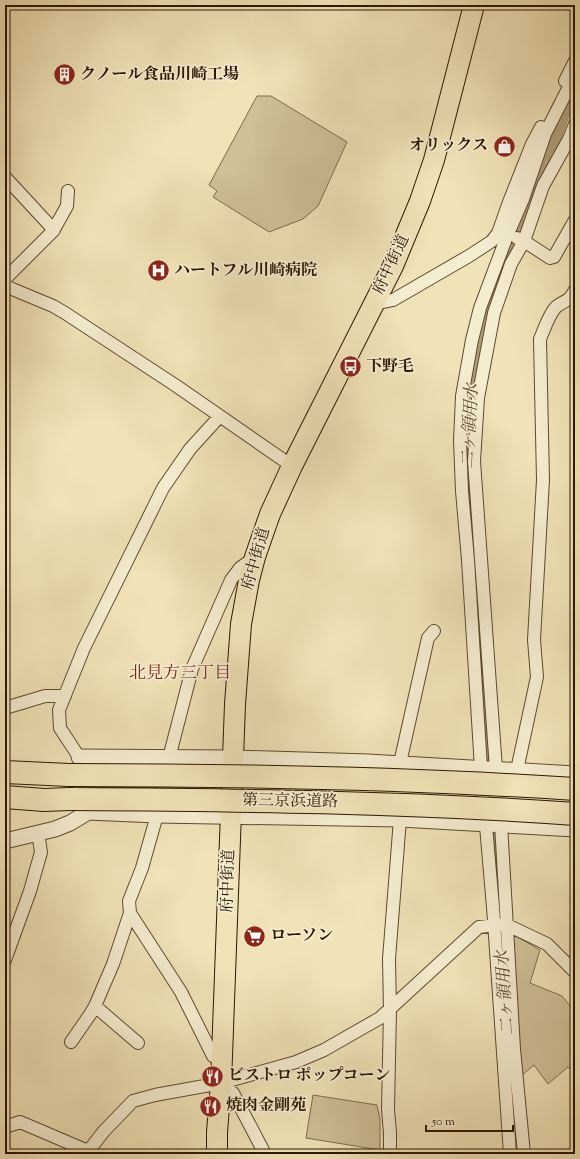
<svg xmlns="http://www.w3.org/2000/svg" width="580" height="1159" font-family="'Sorts Mill Goudy','Noto Serif JP',serif">
	<style>
		.green { fill: #cfc098; stroke: #7e6b4c }
		.lines { fill: none; stroke-linecap: round; stroke-linejoin: round }
		.river { stroke: #ad9d79; stroke-width: 21 }
		.minor-casing { stroke: #5d492e; stroke-width: 14 }
		.tertiary-casing { stroke: #5d492e; stroke-width: 17 }
		.trunk-casing { stroke: #2c1600; stroke-width: 22 }
		.motorway-casing { stroke: #2c1600; stroke-width: 24 }
		.minor { stroke: #f5edd0; stroke-width: 12 }
		.tertiary { stroke: #f5edd0; stroke-width: 15 }
		.trunk { stroke: #f0e3b7; stroke-width: 20 }
		.motorway { stroke: #f0e3b7; stroke-width: 22 }
		.motorway-bridge-casing { stroke: #2c1600; stroke-width: 24; stroke-linecap: butt }
		.motorway-bridge { stroke: #f0e3b7; stroke-width: 22 }
		.labels { text-anchor: middle; dominant-baseline: central; stroke-width: 3.5; stroke-linejoin: round; paint-order: stroke }
		.poi-label { font-size: 16px; font-weight: bold; fill: #2c1600; stroke: #f5edd0; text-anchor: start }
		.street-label { font-size: 16px; fill: #2c1600; stroke: #f5edd0 }
		.water-label { font-size: 17px; font-style: italic; fill: #604c30; stroke: #f5edd0 }
		.neighbourhood-label { font-size: 17px; fill: #7a1f14; stroke: #f5edd0 }
	</style>
	<rect width="100%" height="100%" fill="#f0e3b7"/>
	<filter id="stains"><feTurbulence type="fractalNoise" baseFrequency=".005" numOctaves="4"/><feColorMatrix values="0 0 0 0 .2 0 0 0 0 .09 0 0 0 0 .02 0 0 0 .5 -.17"/></filter>
	<radialGradient id="worn" r=".72"><stop offset=".6" stop-color="#630" stop-opacity="0"/><stop offset="1" stop-color="#630" stop-opacity=".3"/></radialGradient>
	<path class="green" d="M 257,96 L 271,96 L 347,142 L 318,206 L 303,219 L 269,232 L 213,197 L 217,191 L 209,185 Z
		M 511,933 L 540,950 L 530,983 L 562,996 L 575,1012 L 575,1074 L 568,1067 L 548,1084 L 534,1065 L 521,1076 Z
		M 313,1095 L 377,1105 L 380,1119 L 380,1150 L 306,1138 Z"/>
	<g class="lines">
		<path class="river" d="M 489,760 L 468,478 L 467,436 L 469,397 L 485,318 L 531,193 L 560,112 L 563,106
			M 494,832 L 504,968
			M 515,1121 L 518,1154"/>
		<defs>
			<path id="minor" d="M 565,81 L 575,61
				M 5,177 L 54,230
				M 517,238 L 524,241 L 550,258 L 554,257 L 575,220
				M 5,279 L 53,231 L 67,206 L 68,191
				M 5,286 L 53,306 L 65,313 L 175,385 L 292,466
				M 374,304 L 393,300 L 469,256 L 492,241 L 498,233 L 509,202 L 532,144 L 541,127
				M 5,708 L 45,696 L 65,696
				M 400,763 L 428,638 L 434,631
				M 496,769 L 474,461 L 478,398 L 494,313 L 511,264 L 524,241 L 543,186 L 569,139 L 575,124
				M 517,770 L 537,677 L 534,640 L 543,480 L 540,339 C 544,330 549,314 556,307 C 565,300 569,302 575,290
				M 96,787 L 79,757 L 60,728 L 59,710 L 84,648 L 163,488 L 190,449 L 220,416
				M 501,824 L 514,1049 L 524,1154
				M 5,960 L 30,891 L 41,852 L 38,833
				M 95,1006 L 117,1025 L 138,1043
				M 71,1042 L 91,1013 L 95,1006 L 113,964 L 130,913
				M 222,1060 L 213,1056 L 181,992 L 130,913 L 129,901 L 142,868 L 157,815 L 169,758 L 192,669 L 231,580 L 240,568 L 255,557
				M 221,1083 L 233,1093 L 265,1154
				M 5,1127 L 20,1122 L 88,1151
				M 86,1154 L 104,1131 L 133,1101 L 155,1095 L 221,1083 L 296,1062 L 324,1050 L 380,1018 L 479,927 L 497,925 L 507,925 L 547,944 L 575,972
				M 390,1154 L 390,1133 L 388,1109 L 390,1010 L 389,959 L 400,819
				M 510,1154 L 493,907 L 481,768 L 468,560 L 462,491 L 460,441 L 462,396 L 472,340 L 480,308 L 507,236 L 523,199 L 545,134 L 575,75"/>
			<path id="tertiary" d="M 79,757 L 233,758 L 368,762 L 575,774
				M 87,812 L 157,815 L 400,819 L 575,829
				M 5,841 L 55,829 L 70,823 L 108,800"/>
			<path id="trunk" d="M 217,1154 L 217,1132 L 221,1083 L 235,704 L 241,624 L 249,580 L 255,557 L 270,514 L 292,466 L 393,266 L 420,201 L 434,160 L 474,5"/>
			<path id="motorway" d="M 5,772 L 69,775
				M 5,797 L 44,800 L 70,799"/>
		</defs>
		<use href="#minor" class="minor-casing"/>
		<use href="#tertiary" class="tertiary-casing"/>
		<use href="#trunk" class="trunk-casing"/>
		<use href="#motorway" class="motorway-casing"/>
		<use href="#minor" class="minor"/>
		<use href="#tertiary" class="tertiary"/>
		<use href="#trunk" class="trunk"/>
		<use href="#motorway" class="motorway"/>
		<defs>
			<path id="motorway-bridge" d="M 69,775 C 238,775 407,778 575,789
				M 70,799 C 239,800 407,802 575,814"/>
		</defs>
		<use href="#motorway-bridge" class="motorway-bridge-casing"/>
		<use href="#motorway-bridge" class="motorway-bridge"/>
	</g>
	<defs>
		<symbol id="building-disc" viewBox="-11 -11 22 22"><circle r="9.5" fill="#8f2418" stroke="#f5edd0"/><path d="M-4-6H4V6H1V3H-1V6H-4ZM-2.5-4.3h1.7v1.8h-1.7ZM.8-4.3h1.7v1.8H.8ZM-2.5-1h1.7V.8h-1.7ZM.8-1h1.7V.8H.8Z" fill="#fff"/></symbol>
		<symbol id="shop-disc" viewBox="-11 -11 22 22"><circle r="9.5" fill="#8f2418" stroke="#f5edd0"/><path d="M-5-2.5h2.3a2.7 3.5 0 0 1 5.4 0H5L5.5 6h-11ZM-1.5-2.5h3a1.5 2.3 0 0 0-3 0Z" fill="#fff"/></symbol>
		<symbol id="hospital-disc" viewBox="-11 -11 22 22"><circle r="9.5" fill="#8f2418" stroke="#f5edd0"/><path d="M-5-5h3v3.5h4V-5h3V5h-3V1.5h-4V5h-3Z" fill="#fff"/></symbol>
		<symbol id="bus-disc" viewBox="-11 -11 22 22"><circle r="9.5" fill="#8f2418" stroke="#f5edd0"/><path d="M-5-6H5V4H4V6H2V4H-2V6H-4V4H-5ZM-3.5-4V0h7V-4ZM-3.5 1.2v1.5H-2V1.2ZM2 1.2v1.5H3.5V1.2Z" fill="#fff"/></symbol>
		<symbol id="supermarket-disc" viewBox="-11 -11 22 22"><circle r="9.5" fill="#8f2418" stroke="#f5edd0"/><path d="M-6-5.5h2.5l.6 2H6L4.5 2H-2.5L-4.4-4H-6ZM-1.5 3.2a1.3 1.3 0 1 0 .1 0ZM3 3.2a1.3 1.3 0 1 0 .1 0Z" fill="#fff"/></symbol>
		<symbol id="restaurant-disc" viewBox="-11 -11 22 22"><circle r="9.5" fill="#8f2418" stroke="#f5edd0"/><path d="M-5-6h1v4h1v-4h1v4h1v-4h1v5L-1.5 .5V6h-2V.5L-5-1ZM5-6V6H3V1.5H1.5Q1.5-4 5-6Z" fill="#fff"/></symbol>
	</defs>
	<g fill-rule="evenodd">
		<use href="#building-disc" x="52" y="62" width="25" height="25"/>
		<use href="#shop-disc" x="492" y="134" width="25" height="25"/>
		<use href="#hospital-disc" x="146" y="258" width="25" height="25"/>
		<use href="#bus-disc" x="338" y="354" width="25" height="25"/>
		<use href="#supermarket-disc" x="242" y="924" width="25" height="25"/>
		<use href="#restaurant-disc" x="200" y="1064" width="25" height="25"/>
		<use href="#restaurant-disc" x="198" y="1094" width="25" height="25"/>
	</g>
	<g class="labels">
		<g class="poi-label">
			<text x="80" y="75">クノール食品川崎工場</text>
			<text x="488" y="146" text-anchor="end">オリックス</text>
			<text x="174" y="271">ハートフル川崎病院</text>
			<text x="366" y="367">下野毛</text>
			<text x="270" y="936">ローソン</text>
			<text x="228" y="1076">ビストロ ポップコーン</text>
			<text x="226" y="1106">焼肉金剛苑</text>
		</g>
		<g class="street-label">
			<text transform="translate(392 265) rotate(-65)">府中街道</text>
			<text transform="translate(257 559) rotate(-74)">府中街道</text>
			<text transform="translate(290 802) rotate(1)">第三京浜道路</text>
			<text transform="translate(229 881) rotate(-88)">府中街道</text>
		</g>
		<g class="water-label">
			<text transform="translate(471 426) rotate(-87)">二ヶ領用水</text>
			<text transform="translate(506 993) rotate(-94)">二ヶ領用水</text>
		</g>
		<g class="neighbourhood-label">
			<text x="180" y="674">北見方三丁目</text>
		</g>
	</g>
	<rect width="580" height="1159" fill="none" stroke="#f0e3b7" stroke-width="20"/>
	<rect x="6" y="6" width="568" height="1147" fill="none" stroke="#2c1600" stroke-width="2"/>
	<rect x="10" y="10" width="560" height="1139" fill="none" stroke="#2c1600"/>
	<path d="M426 1125v6h87v-6" fill="none" stroke="#2c1600" stroke-width="2"/>
	<text x="432" y="1125" font-size="12" fill="#2c1600" stroke="#f5edd0" stroke-width="3" paint-order="stroke">50 m</text>
	<rect width="100%" height="100%" filter="url(#stains)"/>
	<rect width="100%" height="100%" fill="url(#worn)"/>
</svg>
